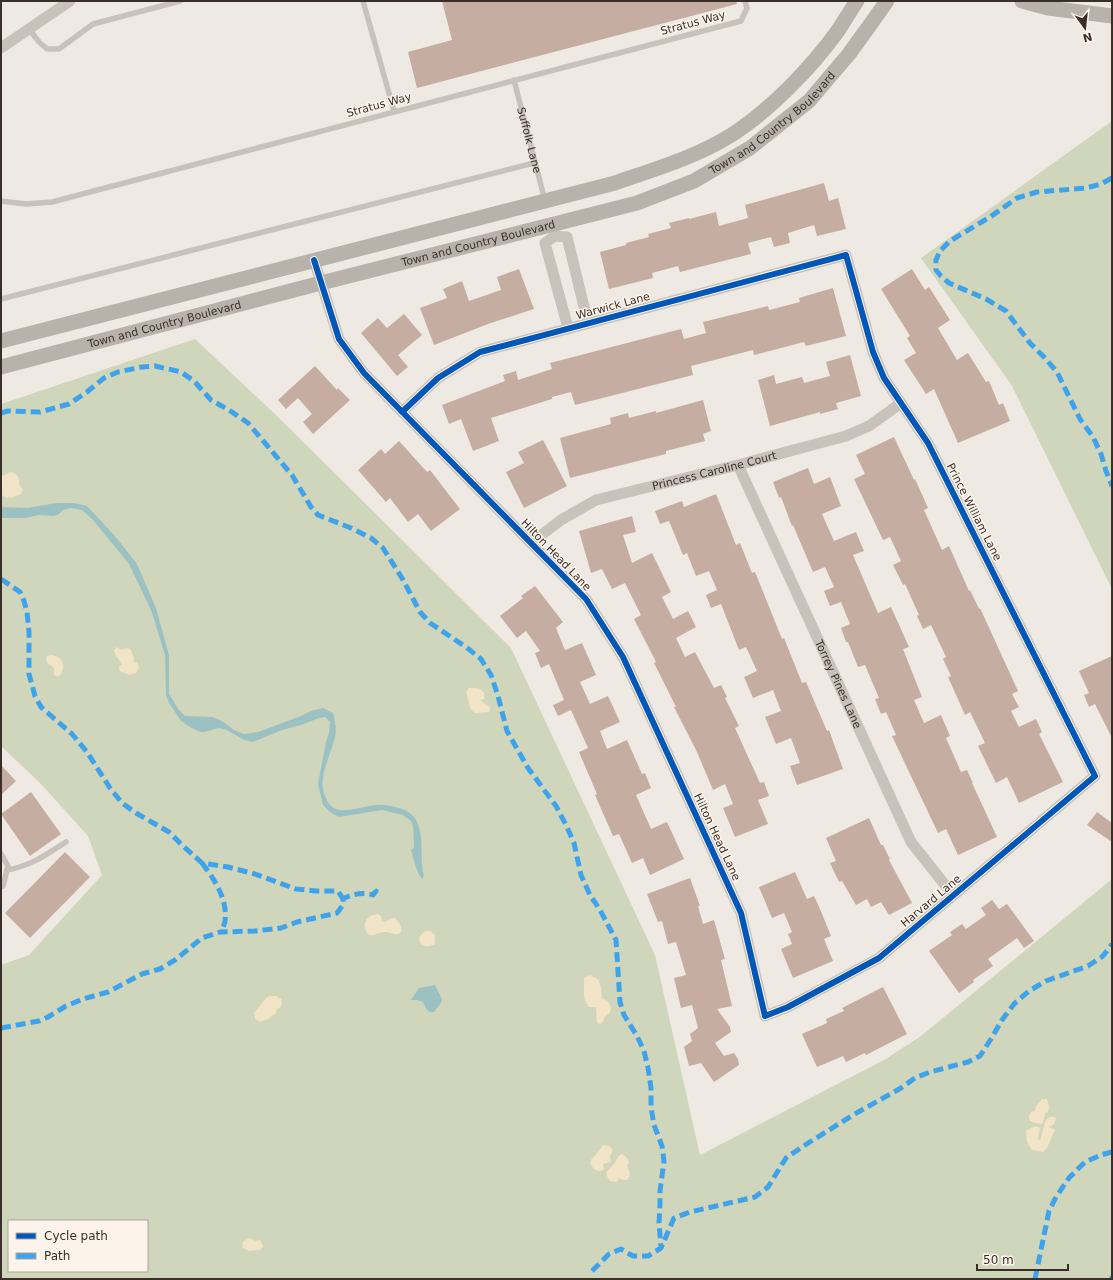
<svg xmlns="http://www.w3.org/2000/svg" width="1113" height="1280" font-family="'DejaVu Sans',sans-serif">
	<style>
		.green { fill: #d0d6bb; fill-rule: evenodd }
		.sand { fill: #f1e4c7 }
		.water { fill: #9cc1c3 }
		.building { fill: #c5ada2 }
		.lines { fill: none; stroke-linecap: round; stroke-linejoin: round }
		.lane { stroke: #c9c2bb; stroke-width: 5.5 }
		.street { stroke: #c9c2bb; stroke-width: 11 }
		.secondary { stroke: #b9b2ab; stroke-width: 15 }
		.quiet { stroke: #3fa3eb; stroke-width: 5; stroke-dasharray: 10 5; stroke-linecap: butt }
		.cycleway-casing { stroke: #fcf4ea; stroke-width: 8 }
		.cycleway { stroke: #0057b8; stroke-width: 6 }
		.labels { text-anchor: middle; dominant-baseline: central; stroke-width: 3; stroke-linejoin: round; paint-order: stroke }
		.street-label { font-size: 11px; fill: #3a2f28; stroke: #fcf4ea }
	</style>
	<rect width="100%" height="100%" fill="#efe9e3"/>
	<path class="green" d="M 1112,121 L 1112,589 L 1012,386 L 921,258 Z
		M 195,339 L 275,414 L 511,648 L 655,955 L 700,1155 L 884,1060 L 921,1036 L 1112,879 L 1112,1279 L 1,1279 L 1,965 L 29,955 L 102,875 L 88,836 L 41,784 L 1,746 L 1,404 ZM 9,1221 L 147,1221 L 147,1271 L 9,1271 Z"/>
	<path class="sand" d="M 10,472 C 16,473 20,477 19,484 L 23,490 L 21,494 C 14,496 9,501 2,495 L 1,473 L 3,476 Z
		M 117,647 L 121,650 L 128,648 L 131,650 L 134,658 L 133,661 L 137,663 L 139,667 L 136,673 L 129,675 L 120,671 L 119,666 L 122,665 C 120,659 115,657 114,650 Z
		M 51,655 C 64,656 67,669 58,677 L 54,675 L 54,668 L 47,663 L 46,659 L 47,656 Z
		M 469,688 C 478,688 481,687 485,695 L 484,699 L 480,700 L 490,707 L 490,710 L 489,712 L 475,713 L 471,710 L 466,692 Z
		M 378,914 L 381,916 L 382,921 L 385,922 L 392,918 L 395,918 C 399,922 406,932 398,934 C 393,935 389,932 385,932 C 379,932 375,936 369,935 C 361,926 365,915 378,914 Z
		M 426,931 L 430,931 L 435,935 L 435,944 C 422,951 412,939 426,931 Z
		M 590,975 L 598,979 L 601,987 L 602,999 C 608,1000 609,1003 611,1008 L 610,1013 C 604,1015 605,1021 600,1024 L 597,1023 L 596,1007 L 589,1007 C 581,998 585,989 584,978 Z
		M 270,996 L 276,996 L 281,999 L 282,1004 L 281,1007 L 276,1010 L 276,1013 L 268,1019 L 260,1022 L 255,1019 L 254,1013 L 266,998 Z
		M 1042,1099 L 1047,1099 L 1049,1107 L 1048,1112 L 1045,1113 L 1043,1122 L 1042,1124 L 1034,1123 L 1030,1121 L 1029,1116 L 1031,1112 L 1035,1111 L 1036,1106 Z
		M 1049,1117 L 1055,1117 L 1056,1119 L 1054,1124 L 1049,1127 L 1055,1130 L 1047,1148 L 1043,1152 L 1032,1150 L 1027,1142 L 1026,1131 C 1032,1127 1034,1125 1040,1128 L 1038,1138 L 1040,1141 L 1045,1122 Z
		M 603,1145 L 609,1146 L 613,1150 L 610,1157 L 611,1162 L 603,1164 L 604,1169 L 601,1171 C 595,1171 593,1169 590,1163 C 592,1156 594,1158 597,1153 C 600,1150 600,1148 603,1145 Z
		M 622,1154 L 626,1157 L 629,1162 L 627,1166 C 630,1171 631,1175 627,1180 L 623,1180 L 619,1178 L 618,1181 L 616,1182 L 610,1181 C 602,1170 610,1170 615,1162 C 618,1158 618,1156 622,1154 Z
		M 249,1238 L 256,1241 L 260,1240 L 263,1246 L 260,1250 L 249,1251 L 243,1248 L 242,1245 L 243,1242 Z"/>
	<path class="water" d="M 56,503 L 74,503 L 87,506 L 115,536 L 137,564 L 156,608 L 169,655 L 169,694 L 179,710 L 185,716 L 213,717 L 222,721 L 234,730 L 244,734 L 258,732 L 301,716 L 311,711 L 323,708 L 333,713 C 335,721 337,729 335,737 C 331,755 317,778 325,796 C 327,801 330,807 336,809 C 348,813 363,806 375,805 C 387,804 410,808 416,820 C 425,836 419,858 424,876 L 422,879 C 416,871 414,860 411,850 L 414,848 L 413,826 L 411,821 L 403,815 L 382,810 L 339,817 L 330,812 L 323,805 L 318,784 L 326,742 L 329,733 L 330,722 L 325,717 L 319,718 L 301,725 L 282,730 L 253,742 L 244,740 L 227,730 L 219,728 L 205,732 L 200,732 L 190,727 L 181,721 L 169,703 L 166,695 L 165,655 L 151,610 L 129,564 L 93,520 L 82,510 L 71,508 L 63,510 L 59,514 L 54,516 L 39,515 L 25,518 L 1,518 L 1,507 L 28,508 Z
		M 435,985 L 442,999 L 441,1003 L 434,1012 C 427,1013 426,1008 423,1002 L 417,1000 L 411,1000 L 419,988 Z"/>
	<path class="building" d="M 442,1 L 736,1 L 737,4 L 417,88 L 408,52 L 452,40 Z
		M 824,183 L 829,201 L 838,198 L 846,229 L 817,236 L 814,225 L 788,233 L 790,243 L 774,247 L 771,237 L 748,243 L 751,254 L 680,272 L 678,266 L 652,273 L 653,278 L 609,289 L 600,252 L 626,245 L 626,243 L 649,237 L 648,234 L 671,228 L 669,223 L 689,218 L 689,219 L 716,212 L 719,226 L 748,218 L 745,205 Z
		M 519,269 L 534,309 L 488,324 L 434,345 L 420,308 L 447,298 L 443,289 L 462,281 L 469,301 L 501,290 L 497,277 Z
		M 912,269 L 925,290 L 929,287 L 950,320 L 938,328 L 957,360 L 968,353 L 986,382 L 989,381 L 999,405 L 1003,403 L 1010,421 L 958,443 L 934,389 L 926,394 L 904,360 L 916,353 L 907,338 L 910,336 L 881,289 Z
		M 833,288 L 846,336 L 806,346 L 804,342 L 754,355 L 753,350 L 691,366 L 693,375 L 575,405 L 571,392 L 552,397 L 552,399 L 491,418 L 499,441 L 473,451 L 461,419 L 449,424 L 442,405 L 505,381 L 503,375 L 516,371 L 518,380 L 552,369 L 550,363 L 681,329 L 684,339 L 706,333 L 703,322 L 768,306 L 769,310 L 800,302 L 799,298 Z
		M 404,314 L 422,335 L 398,355 L 408,367 L 397,376 L 361,333 L 378,318 L 387,328 Z
		M 850,355 L 861,396 L 836,403 L 838,409 L 820,414 L 820,412 L 770,426 L 758,380 L 774,375 L 776,384 L 802,377 L 804,383 L 830,376 L 826,362 Z
		M 315,366 L 337,390 L 338,388 L 350,400 L 313,434 L 303,422 L 312,414 L 298,398 L 286,409 L 278,400 Z
		M 703,400 L 711,431 L 703,434 L 705,441 L 666,451 L 666,454 L 570,478 L 560,438 L 611,424 L 610,418 L 628,413 L 629,418 L 656,411 L 656,413 Z
		M 894,437 L 914,480 L 915,479 L 928,508 L 924,510 L 942,550 L 949,546 L 969,591 L 970,590 L 979,609 L 980,608 L 1018,691 L 1012,694 L 1019,707 L 1011,711 L 1019,727 L 1036,719 L 1042,732 L 1039,734 L 1063,782 L 1019,803 L 1007,777 L 996,783 L 978,746 L 985,743 L 970,712 L 965,715 L 948,677 L 951,676 L 943,659 L 946,657 L 931,625 L 923,629 L 917,616 L 919,615 L 905,584 L 903,585 L 893,565 L 901,561 L 890,537 L 883,540 L 854,479 L 865,474 L 856,455 Z
		M 543,440 L 567,486 L 524,508 L 506,472 L 524,463 L 518,452 Z
		M 399,441 L 427,472 L 430,470 L 460,509 L 431,531 L 418,514 L 408,522 L 390,498 L 386,502 L 358,470 L 381,449 L 385,454 Z
		M 808,468 L 814,484 L 830,477 L 841,506 L 822,514 L 834,541 L 856,532 L 864,551 L 853,555 L 878,613 L 891,607 L 909,647 L 903,649 L 922,697 L 914,700 L 924,723 L 941,715 L 950,736 L 946,738 L 961,772 L 967,770 L 973,783 L 972,783 L 997,837 L 958,855 L 946,829 L 938,833 L 892,736 L 896,735 L 886,712 L 881,714 L 875,699 L 879,698 L 865,665 L 858,667 L 848,642 L 846,642 L 841,628 L 850,624 L 841,602 L 830,606 L 824,591 L 834,587 L 825,567 L 813,572 L 793,525 L 792,526 L 781,497 L 779,498 L 773,482 Z
		M 716,494 L 736,545 L 740,543 L 752,573 L 755,572 L 782,639 L 784,638 L 802,683 L 806,682 L 827,731 L 829,730 L 843,769 L 797,785 L 790,766 L 800,763 L 791,738 L 776,744 L 765,717 L 781,711 L 773,690 L 753,698 L 744,677 L 757,671 L 746,647 L 739,650 L 721,604 L 711,608 L 706,595 L 717,590 L 709,571 L 696,576 L 687,553 L 683,555 L 669,521 L 660,524 L 655,511 L 682,501 L 684,507 Z
		M 632,516 L 636,532 L 623,535 L 632,563 L 652,553 L 671,592 L 662,597 L 673,619 L 688,611 L 696,627 L 676,638 L 685,657 L 695,652 L 714,688 L 721,685 L 727,697 L 725,698 L 739,726 L 735,728 L 760,783 L 764,782 L 769,796 L 758,800 L 768,824 L 735,837 L 723,808 L 733,804 L 725,784 L 713,790 L 697,752 L 674,707 L 676,707 L 654,663 L 656,662 L 634,619 L 641,615 L 625,583 L 612,589 L 602,569 L 591,573 L 579,531 Z
		M 535,586 L 563,622 L 556,628 L 565,650 L 582,643 L 596,675 L 580,682 L 590,704 L 608,696 L 620,722 L 600,731 L 607,749 L 627,740 L 642,774 L 645,773 L 651,788 L 636,795 L 651,829 L 667,822 L 684,859 L 650,875 L 643,858 L 632,863 L 619,834 L 613,836 L 595,795 L 597,794 L 579,752 L 588,748 L 571,710 L 558,716 L 553,705 L 564,700 L 549,664 L 541,668 L 535,653 L 540,651 L 526,631 L 517,638 L 500,616 L 523,598 L 521,596 Z
		M 1112,656 L 1112,738 L 1095,704 L 1089,707 L 1084,695 L 1089,693 L 1079,671 Z
		M 1,765 L 16,781 L 1,795 Z
		M 31,792 L 61,834 L 30,856 L 1,814 Z
		M 1097,812 L 1112,823 L 1112,842 L 1087,825 Z
		M 869,818 L 881,845 L 883,845 L 890,859 L 889,860 L 912,903 L 889,915 L 881,902 L 871,907 L 867,899 L 856,905 L 842,881 L 839,882 L 830,863 L 836,861 L 826,838 Z
		M 65,852 L 90,877 L 30,938 L 5,913 Z
		M 795,872 L 807,899 L 814,896 L 820,909 L 831,936 L 824,939 L 833,961 L 793,978 L 781,949 L 792,944 L 788,934 L 792,932 L 784,913 L 772,918 L 759,887 Z
		M 690,878 L 700,906 L 698,906 L 703,924 L 714,920 L 725,959 L 721,960 L 732,1006 L 717,1009 L 730,1027 L 731,1032 L 715,1043 L 724,1056 L 734,1053 L 738,1059 L 739,1065 L 714,1082 L 701,1063 L 689,1066 L 684,1047 L 692,1041 L 690,1034 L 698,1028 L 692,1005 L 681,1008 L 674,978 L 686,975 L 676,942 L 668,944 L 662,921 L 658,922 L 647,894 Z
		M 992,900 L 999,909 L 1007,904 L 1034,941 L 1024,948 L 1017,938 L 988,959 L 993,966 L 973,980 L 974,982 L 959,993 L 929,951 L 952,935 L 950,932 L 962,924 L 966,929 L 986,915 L 981,908 Z
		M 883,987 L 907,1034 L 866,1055 L 865,1053 L 846,1062 L 843,1056 L 817,1067 L 802,1034 L 827,1023 L 826,1019 L 844,1011 L 842,1008 Z"/>
	<g class="lines">
		<g class="lane">
			<path d="M 363,1 L 394,111"/>
			<path d="M 29,29 L 39,42 L 47,49 L 59,49 L 93,24 L 180,1"/>
			<path id="s1" d="M 514,80 L 545,201"/>
			<path d="M 1,201 L 26,204 L 52,202 L 741,21 L 747,8 L 745,1"/>
			<path d="M 1,299 L 534,163"/>
			<path d="M 1,854 L 8,866 L 3,886 L 1,887"/>
			<path d="M 7,870 C 30,866 46,855 66,842"/>
		</g>
		<g class="street">
			<path d="M 1,48 L 70,1"/>
			<path d="M 314,260 L 339,339 L 364,373 L 586,599 L 623,657 L 741,913 L 765,1016 L 788,1007 L 879,958 L 1095,776 L 928,443 L 884,378 L 873,352 L 846,255 L 480,352 L 438,378 L 402,412"/>
			<path d="M 568,328 L 545,243 L 555,236 L 567,237 L 588,323"/>
			<path id="s2" d="M 738,465 L 911,842 L 953,895"/>
			<path id="s3" d="M 531,543 L 561,520 L 596,500 L 738,465 L 846,436 L 869,426 L 901,403"/>
		</g>
		<g class="secondary">
			<path d="M 1022,1 L 1048,8 L 1112,16"/>
			<path d="M 1,341 L 615,183 C 655,169 697,157 733,134 C 770,110 811,68 837,32 C 844,22 850,11 857,1"/>
			<path id="s4" d="M 1,367 L 321,283 L 637,203 L 694,181 L 750,148 L 809,101 L 849,54 L 870,25 L 887,1"/>
		</g>
		<path class="quiet" d="M 1112,178 L 1101,184 L 1086,188 L 1037,192 L 1017,198 L 990,217 L 950,241 L 940,251 L 936,260 L 936,270 L 941,276 L 949,283 L 986,299 L 1006,311 L 1030,343 L 1044,357 L 1057,372 L 1080,419 L 1093,437 L 1101,454 L 1106,471 L 1112,486
			M 1,413 L 8,411 L 40,412 L 69,404 L 87,392 L 104,378 L 118,372 L 142,367 L 155,366 L 181,372 L 194,381 L 211,400 L 229,410 L 248,423 L 292,475 L 311,507 L 318,515 L 351,528 L 371,538 L 383,548 L 402,578 L 420,612 L 430,623 L 466,647 L 481,659 L 491,675 L 498,696 L 507,731 L 528,768 L 556,806 L 567,827 L 574,843 L 581,875 L 590,895 L 600,910 L 616,940 L 620,1002 L 624,1015 L 637,1036 L 644,1051 L 648,1068 L 651,1088 L 651,1107 L 654,1125 L 662,1146 L 664,1161 L 660,1191 L 660,1204 L 659,1223 L 661,1248
			M 1,579 L 20,592 L 24,601 L 27,612 L 29,632 L 29,674 L 35,696 L 41,707 L 72,734 L 87,752 L 110,788 L 122,803 L 136,813 L 169,832 L 182,845 L 202,863 L 228,867 L 255,874 L 296,889 L 316,891 L 338,891 L 343,899
			M 202,863 C 214,879 228,899 225,921 C 225,924 222,929 220,932
			M 1,1028 L 39,1021 L 48,1017 L 66,1006 L 83,999 L 108,992 L 142,974 L 160,969 L 175,960 L 202,938 L 220,932 L 255,931 L 281,928 L 297,922 L 337,913 L 343,905 L 343,899 C 352,894 363,892 373,895 L 376,891 L 371,889
			M 592,1271 L 609,1254 L 621,1249 L 633,1256 L 648,1256 L 661,1248 L 674,1218 L 690,1212 L 755,1197 L 768,1187 L 786,1158 L 802,1147 L 853,1115 L 901,1088 L 915,1078 L 930,1072 L 968,1062 L 980,1056 L 991,1039 L 1002,1020 L 1014,1004 L 1029,991 L 1046,981 L 1088,966 L 1103,956 L 1112,944
			M 1035,1279 L 1049,1211 L 1056,1197 L 1069,1178 L 1085,1162 L 1101,1155 L 1112,1152
			M 1110,1279 L 1112,1278"/>
		<defs>
			<path id="cycleway" d="M 314,260 L 339,339 L 364,373 L 586,599 L 623,657 L 741,913 L 765,1016 L 788,1007 L 879,958 L 1095,776 L 928,443 L 884,378 L 873,352 L 846,255 L 480,352 L 438,378 L 402,412"/>
		</defs>
		<use href="#cycleway" class="cycleway-casing"/>
		<use href="#cycleway" class="cycleway"/>
	</g>
	<g class="labels">
		<g class="street-label">
			<text transform="translate(693 23) rotate(-15)">Stratus Way</text>
			<text transform="translate(379 105) rotate(-15)">Stratus Way</text>
			<text stroke="none"><textPath href="#s4" startOffset="816">Town and Country Boulevard</textPath></text>
			<text stroke="none"><textPath href="#s1" startOffset="62">Suffolk Lane</textPath></text>
			<text stroke="none"><textPath href="#s4" startOffset="493">Town and Country Boulevard</textPath></text>
			<text transform="translate(613 306) rotate(-15)">Warwick Lane</text>
			<text stroke="none"><textPath href="#s4" startOffset="169">Town and Country Boulevard</textPath></text>
			<text stroke="none"><textPath href="#s3" startOffset="200">Princess Caroline Court</textPath></text>
			<text transform="translate(974 512) rotate(63)">Prince William Lane</text>
			<text transform="translate(556 555) rotate(46)">Hilton Head Lane</text>
			<text stroke="none"><textPath href="#s2" startOffset="241">Torrey Pines Lane</textPath></text>
			<text transform="translate(717 837) rotate(65)">Hilton Head Lane</text>
			<text transform="translate(931 901) rotate(-40)">Harvard Lane</text>
		</g>
	</g>
	<rect width="1113" height="1280" fill="none" stroke="#3a2f28" stroke-width="4"/>
	<rect x="8" y="1220" width="140" height="52" fill="#fcf4ea" stroke="#aea59c"/>
	<rect x="16" y="1233" width="20" height="6" fill="#0057b8" stroke="#aea59c"/>
	<text x="44" y="1240" font-size="12" fill="#3a2f28">Cycle path</text>
	<rect x="16" y="1253" width="20" height="6" fill="#3fa3eb" stroke="#aea59c"/>
	<text x="44" y="1260" font-size="12" fill="#3a2f28">Path</text>
	<g transform="translate(1085 28) rotate(165)" stroke="#fcf4ea" stroke-width="3" paint-order="stroke">
	<path d="M0-3L7 15L0 10L-7 15Z" fill="#3a2f28"/>
	<text y="-6" font-size="11" font-weight="bold" text-anchor="middle" fill="#3a2f28">N</text>
	</g>
	<path d="M977 1264v6h91v-6" fill="none" stroke="#3a2f28" stroke-width="2"/>
	<text x="983" y="1264" font-size="12" fill="#3a2f28" stroke="#fcf4ea" stroke-width="3" paint-order="stroke">50 m</text>
</svg>
